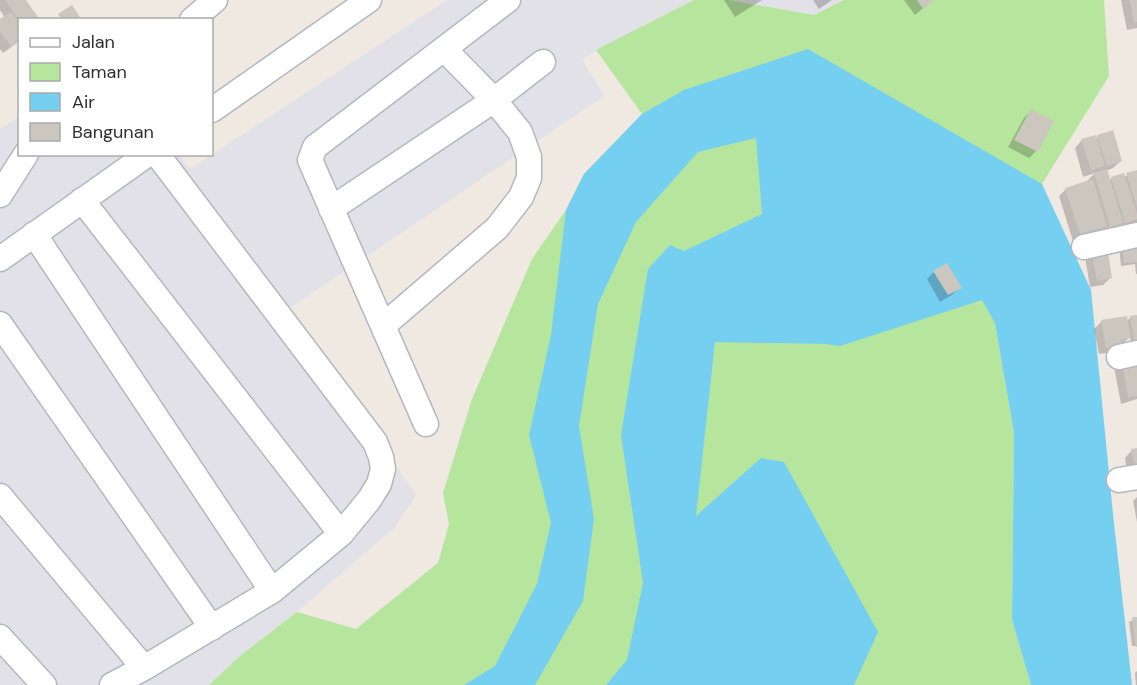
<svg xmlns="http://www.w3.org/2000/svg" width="1137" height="685" font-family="'DM Sans',sans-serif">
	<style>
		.industrial { fill: #e3e1e8 }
		.green { fill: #b6e59e }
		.water { fill: #75cff0 }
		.shadow { fill: #0003 }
		.building { fill: #cbc7bf }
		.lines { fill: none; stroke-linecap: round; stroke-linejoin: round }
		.minor-casing { stroke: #b4b7c1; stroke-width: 27 }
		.minor { stroke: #fff; stroke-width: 24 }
	</style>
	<rect width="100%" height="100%" fill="#efe9e1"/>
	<path class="industrial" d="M 447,0 L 694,0 L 582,59 L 604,96 L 287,310 L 416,495 L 394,528 L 297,612 L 241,655 L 209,685 L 0,685 L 0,129 L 19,117 L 20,154 L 179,155 L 190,169 Z
		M 729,0 L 844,0 L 814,15 Z"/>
	<path class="green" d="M 694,0 L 729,0 L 814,15 L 844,0 L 1104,0 L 1109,76 L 1042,184 L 995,323 L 1014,433 L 1012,620 L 1031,685 L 209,685 L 241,655 L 297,612 L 356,629 L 438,563 L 449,524 L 443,493 L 472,399 L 532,259 L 566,210 L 584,174 L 642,114 L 596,50 Z"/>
	<path class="water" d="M 808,49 L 1042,184 L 1091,290 L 1113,514 L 1132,685 L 1031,685 L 1012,620 L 1014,433 L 995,323 L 982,300 L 840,346 L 826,344 L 715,342 L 696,516 L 761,458 L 784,462 L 878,632 L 854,685 L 606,685 L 627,660 L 643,583 L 621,435 L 648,269 L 670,245 L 684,251 L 762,214 L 756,138 L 698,152 L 636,222 L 598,304 L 579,426 L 594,519 L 583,601 L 535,685 L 464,685 L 495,666 L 537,584 L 551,523 L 529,435 L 551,335 L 566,210 L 584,174 L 642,114 L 684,90 Z"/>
	<path class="shadow" d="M 0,0 L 26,0 L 20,20 L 20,41 L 3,53 L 0,49 L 0,21 L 5,18 L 0,10 Z
		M 724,0 L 762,0 L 735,17 Z
		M 813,0 L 832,0 L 819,9 Z
		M 904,0 L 933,0 L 915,15 Z
		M 1121,0 L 1137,0 L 1137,28 L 1127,30 Z
		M 1031,111 L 1036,151 L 1029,158 L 1008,147 L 1024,118 Z
		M 1098,136 L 1121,161 L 1113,168 L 1106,171 L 1109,181 L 1112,178 L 1124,177 L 1137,171 L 1137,224 L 1133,226 L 1132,223 L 1118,229 L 1117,227 L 1114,230 L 1102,233 L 1101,229 L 1098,233 L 1073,241 L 1059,196 L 1066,189 L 1087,181 L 1095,173 L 1083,177 L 1075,148 L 1082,140 L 1095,139 Z
		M 1137,241 L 1137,274 L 1136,274 L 1135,264 L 1121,266 L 1119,246 Z
		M 1092,250 L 1110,278 L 1103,285 L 1090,287 L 1085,257 Z
		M 934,272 L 960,287 L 952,295 L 940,302 L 927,279 Z
		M 1137,317 L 1137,348 L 1132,349 L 1130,337 L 1113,352 L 1099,354 L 1094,329 L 1102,321 L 1126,322 L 1130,318 Z
		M 1137,358 L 1137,399 L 1121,404 L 1114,367 Z
		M 1137,449 L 1137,472 L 1128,474 L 1125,458 L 1132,450 Z
		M 1137,497 L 1137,522 L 1133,501 Z
		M 1137,618 L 1137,646 L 1132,646 L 1129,622 Z
		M 1137,671 L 1137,685 L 1136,685 L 1135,673 Z"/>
	<path class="building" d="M 5,0 L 26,0 L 40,20 L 19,20 Z
		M 917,0 L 935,0 L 923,9 Z
		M 1130,0 L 1137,0 L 1137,22 L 1134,23 Z
		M 72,5 L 82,20 L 61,20 L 58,14 Z
		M 11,12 L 20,24 L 20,41 L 11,47 L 0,31 L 0,19 Z
		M 1031,109 L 1054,121 L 1038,152 L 1014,140 Z
		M 1113,130 L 1122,161 L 1107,166 L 1097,135 Z
		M 1096,135 L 1105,166 L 1091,170 L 1081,139 Z
		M 1107,169 L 1123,223 L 1110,227 L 1094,173 Z
		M 1137,170 L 1137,207 L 1126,173 Z
		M 1124,173 L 1137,214 L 1137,219 L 1125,223 L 1111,177 Z
		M 1093,179 L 1107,226 L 1080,234 L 1065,188 Z
		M 1137,239 L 1137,262 L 1124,263 L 1122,241 Z
		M 1107,246 L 1112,278 L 1097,281 L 1091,248 Z
		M 947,263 L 962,288 L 948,295 L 933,271 Z
		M 1137,315 L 1137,346 L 1135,346 L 1130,316 Z
		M 1127,316 L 1131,338 L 1121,340 L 1122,345 L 1106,348 L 1101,320 Z
		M 1121,358 L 1137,358 L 1137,396 L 1128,397 Z
		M 1137,448 L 1137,467 L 1135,467 L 1131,449 Z
		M 1132,617 L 1137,617 L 1137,647 L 1136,647 Z"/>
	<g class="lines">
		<defs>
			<path id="minor" d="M 192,20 L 215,0
				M 212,110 L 369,0
				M 0,195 L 26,154
				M 82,200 L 341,534
				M 331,209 L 494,100 L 543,62
				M 34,234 L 272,591
				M 1084,247 L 1137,235
				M 0,259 L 148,154
				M 0,324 L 212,628
				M 383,326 L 497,228 L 521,197 L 529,178 L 529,157 L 520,132 L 494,100 L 444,49
				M 1119,357 L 1137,353
				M 426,424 L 310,160 L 315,147 L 508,0
				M 1119,480 L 1137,477
				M 0,496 L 144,668
				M 0,637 L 44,685
				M 112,685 L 144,668 L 272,591 L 341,534 L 369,500 L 379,484 L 383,469 L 381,457 L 375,442 L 157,154"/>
		</defs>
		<use href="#minor" class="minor-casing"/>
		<use href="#minor" class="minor"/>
	</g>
	<rect x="18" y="18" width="195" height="138" fill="#ffffff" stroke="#ababab" stroke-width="1.5"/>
	<rect x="30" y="38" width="30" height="9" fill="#ffffff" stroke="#ababab" stroke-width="1.5"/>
	<text x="72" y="48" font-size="18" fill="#2e2e2e">Jalan</text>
	<rect x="30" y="63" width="30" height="18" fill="#b6e59e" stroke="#ababab" stroke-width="1.5"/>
	<text x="72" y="78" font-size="18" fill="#2e2e2e">Taman</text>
	<rect x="30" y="93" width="30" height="18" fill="#75cff0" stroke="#ababab" stroke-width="1.5"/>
	<text x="72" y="108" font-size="18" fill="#2e2e2e">Air</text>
	<rect x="30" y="123" width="30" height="18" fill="#cbc7bf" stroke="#ababab" stroke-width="1.5"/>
	<text x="72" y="138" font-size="18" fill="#2e2e2e">Bangunan</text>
</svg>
